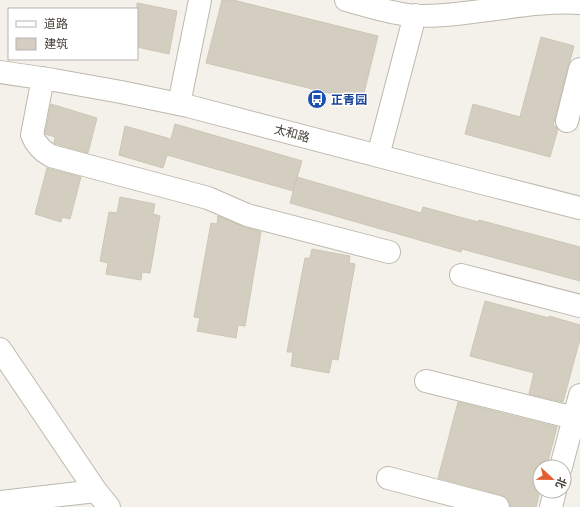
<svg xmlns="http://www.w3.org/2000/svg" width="580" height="507" font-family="'PT Sans','Noto Sans SC',sans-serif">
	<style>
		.building { fill: #d3cec0; stroke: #cdc6b4 }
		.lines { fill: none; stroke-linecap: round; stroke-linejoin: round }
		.minor-casing { stroke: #bdb9ad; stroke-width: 24 }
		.minor { stroke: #fff; stroke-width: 22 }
		.labels { text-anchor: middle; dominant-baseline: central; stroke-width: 3; stroke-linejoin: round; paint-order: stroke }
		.transit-label { font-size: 12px; font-weight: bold; fill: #164399; stroke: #fff; text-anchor: start }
		.street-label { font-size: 12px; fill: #464239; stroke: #fff }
	</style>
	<rect width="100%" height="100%" fill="#f3f1ea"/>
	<path class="building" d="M 222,0 L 233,0 L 378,36 L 362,101 L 206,63 Z
		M 137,3 L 177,11 L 169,54 L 137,47 Z
		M 541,37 L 574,46 L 570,61 L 568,66 L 553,126 L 556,126 L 558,129 L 550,157 L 465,134 L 473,104 L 520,117 Z
		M 51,104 L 97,118 L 88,153 L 56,144 L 54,143 L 55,137 L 45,134 Z
		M 175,124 L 302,161 L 293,191 L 167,155 L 163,168 L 119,155 L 125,126 L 171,139 Z
		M 47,168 L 81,177 L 70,219 L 62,217 L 61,222 L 35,214 Z
		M 297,177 L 421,213 L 423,207 L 478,222 L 479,220 L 580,247 L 580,281 L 462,249 L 461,252 L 290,203 Z
		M 120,197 L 155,204 L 153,214 L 160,216 L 150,273 L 142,272 L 141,280 L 106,274 L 108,263 L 100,261 L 109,212 L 117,213 Z
		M 218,216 L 242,226 L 261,232 L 245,326 L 238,325 L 236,338 L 197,331 L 200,318 L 194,317 L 211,223 L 217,224 Z
		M 312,249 L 350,256 L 349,263 L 355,264 L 338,360 L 332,359 L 329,373 L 291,366 L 293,352 L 287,352 L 305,258 L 310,258 Z
		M 485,301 L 549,318 L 549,316 L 580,325 L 580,339 L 563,402 L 529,394 L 534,373 L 470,356 Z
		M 458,402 L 557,427 L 547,465 L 540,463 L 540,491 L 536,507 L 510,507 L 510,503 L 507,498 L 501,495 L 438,478 Z"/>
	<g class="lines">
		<defs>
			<path id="minor" d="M 346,0 C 364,5 383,11 402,14 C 415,17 431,16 444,15 C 487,12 538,0 580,3
				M 0,72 L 54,80 L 121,92 L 188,106 L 482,183 L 580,208
				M 43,78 L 32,135 C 36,145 42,151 51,156 L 208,198 L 247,215 L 389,252
				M 179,104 L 200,0
				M 567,121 L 580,69
				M 378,156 L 415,15
				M 461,275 L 580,306
				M 0,349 L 96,491 L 109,507
				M 426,381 L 574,418
				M 561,467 L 580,395
				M 388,478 L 498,507
				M 0,502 L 96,491
				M 551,507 L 555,491"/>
		</defs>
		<use href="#minor" class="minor-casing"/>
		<use href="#minor" class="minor"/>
	</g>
	<defs>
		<symbol id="bus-disc" viewBox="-11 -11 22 22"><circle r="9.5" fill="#1a4fb4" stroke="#fff"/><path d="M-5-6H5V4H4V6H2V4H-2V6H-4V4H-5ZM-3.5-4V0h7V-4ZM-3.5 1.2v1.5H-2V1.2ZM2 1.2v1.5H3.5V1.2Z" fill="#fff"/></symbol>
	</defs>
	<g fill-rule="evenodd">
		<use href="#bus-disc" x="306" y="88" width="22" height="22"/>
	</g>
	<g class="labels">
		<g class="transit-label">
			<text x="331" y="99">正青园</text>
		</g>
		<g class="street-label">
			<text transform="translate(292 133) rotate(15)">太和路</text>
		</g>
	</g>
	<rect x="8" y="8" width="130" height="52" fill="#ffffff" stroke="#b5b3b0"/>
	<rect x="16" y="21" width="20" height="6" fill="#ffffff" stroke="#b5b3b0"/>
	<text x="44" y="28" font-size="12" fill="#464239">道路</text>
	<rect x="16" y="38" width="20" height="12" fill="#d3cec0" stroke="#b5b3b0"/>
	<text x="44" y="48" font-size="12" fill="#464239">建筑</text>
	<g transform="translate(552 479) rotate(112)"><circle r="19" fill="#ffffff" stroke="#b5b3b0"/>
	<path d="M0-3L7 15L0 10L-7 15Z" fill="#e25e31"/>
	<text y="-6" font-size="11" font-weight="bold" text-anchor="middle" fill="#464239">北</text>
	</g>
</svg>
